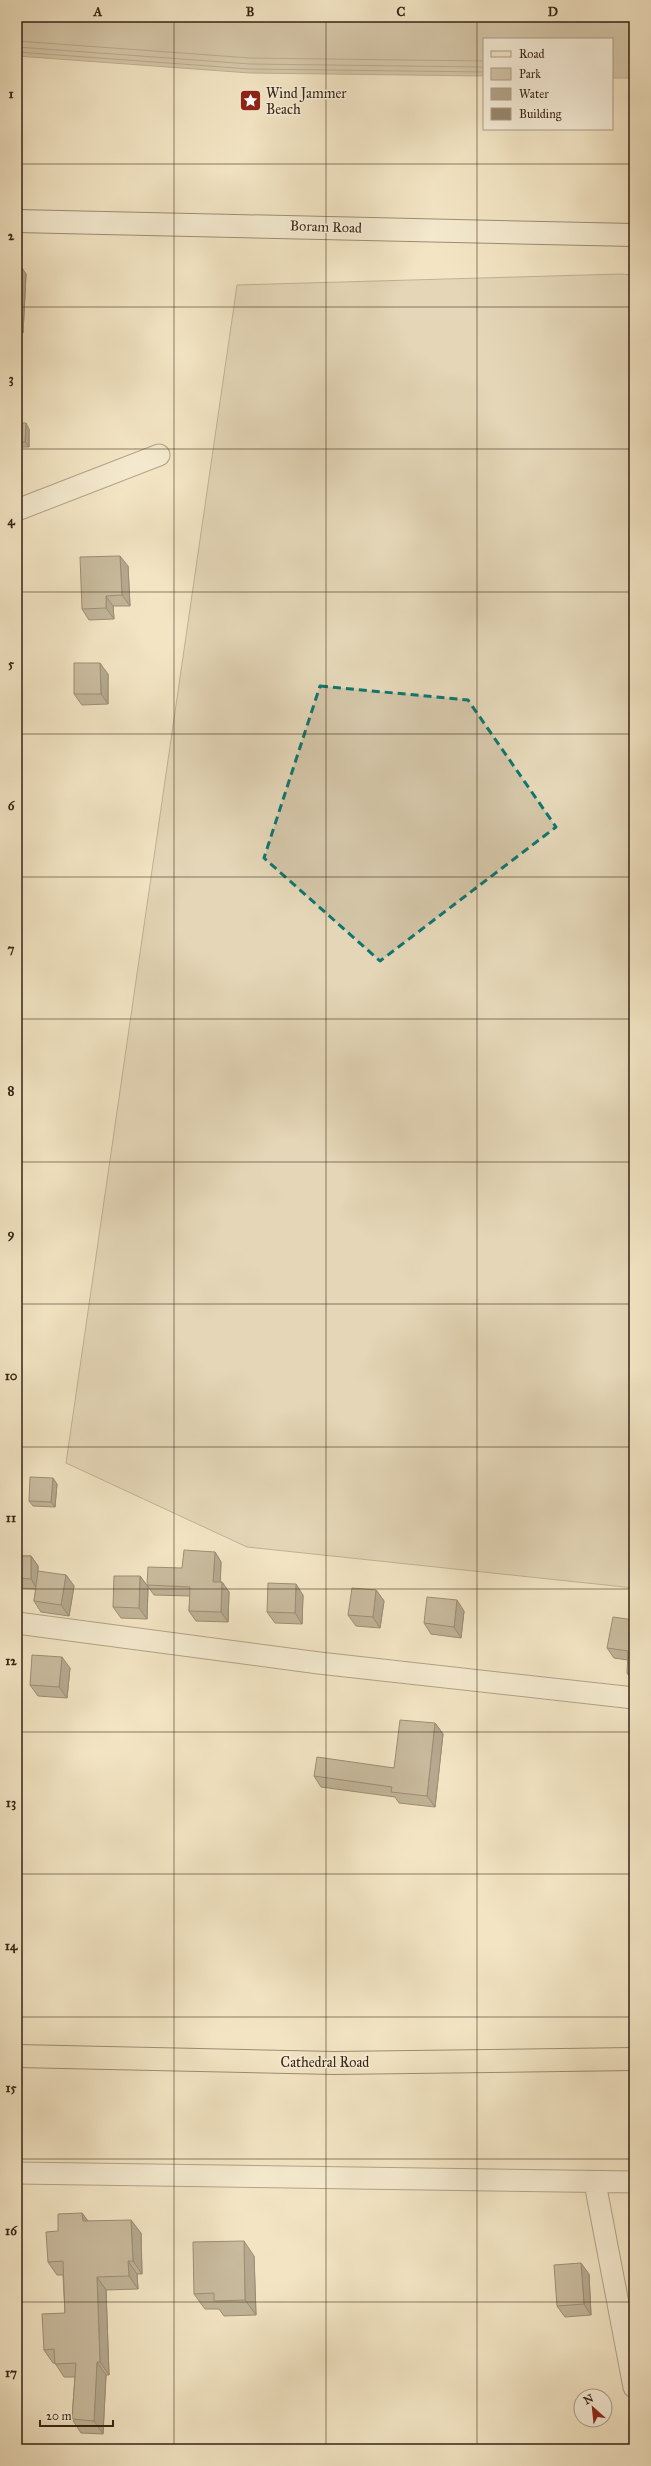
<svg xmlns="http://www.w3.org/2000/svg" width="651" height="2466" font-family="'IM FELL Great Primer',serif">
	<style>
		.green { fill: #d3c4a6; stroke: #84745c }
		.water { fill: #b3a388; stroke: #817059 }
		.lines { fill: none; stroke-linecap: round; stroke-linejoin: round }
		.shore { stroke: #74644e; stroke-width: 1 }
		.street-casing { stroke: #65543f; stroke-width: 23 }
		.secondary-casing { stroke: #362413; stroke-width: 24 }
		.primary-casing { stroke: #362413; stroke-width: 24 }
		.street { stroke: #f7eed9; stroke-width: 21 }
		.secondary { stroke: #f7eed9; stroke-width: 22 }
		.primary { stroke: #f3e5c4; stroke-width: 22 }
		.wall { fill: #83755f; stroke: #362413 }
		.shaded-wall { fill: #6a5f4e; stroke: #362413 }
		.building { fill: #98886f; stroke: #362413 }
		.marked { fill: none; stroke: #0f766e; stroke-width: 3; stroke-dasharray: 8 5; stroke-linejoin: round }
		.grid { fill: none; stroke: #362413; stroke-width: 1; stroke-opacity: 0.55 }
		.labels { text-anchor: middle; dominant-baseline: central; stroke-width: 3; stroke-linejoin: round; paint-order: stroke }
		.poi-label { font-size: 14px; fill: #362413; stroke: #f7eed9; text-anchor: start }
		.street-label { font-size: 14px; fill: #362413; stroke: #f7eed9 }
		.neatline { fill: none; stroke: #362413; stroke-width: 1.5 }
		.grid-label { font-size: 13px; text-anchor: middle; font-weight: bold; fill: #362413 }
	</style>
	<rect width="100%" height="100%" fill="#f3e5c4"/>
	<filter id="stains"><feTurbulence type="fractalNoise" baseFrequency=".005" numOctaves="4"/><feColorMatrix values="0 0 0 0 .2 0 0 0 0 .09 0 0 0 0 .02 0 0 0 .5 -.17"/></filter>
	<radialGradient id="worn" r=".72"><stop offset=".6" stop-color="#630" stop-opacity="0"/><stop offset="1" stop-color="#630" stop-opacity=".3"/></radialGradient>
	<path class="green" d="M 621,274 L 634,275 L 634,1588 L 247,1547 L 66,1463 L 237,285 Z"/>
	<path class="water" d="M 17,17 L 634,17 L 634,78 L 612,78 L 612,39 L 484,39 L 484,76 L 250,73 L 17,56 Z"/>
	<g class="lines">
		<path class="shore" d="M 17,41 L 250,58 L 484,61
			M 17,47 L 250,64 L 484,67
			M 17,52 L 250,69 L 484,72"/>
		<defs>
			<path id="street" d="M 17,510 L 159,455
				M 17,1623 L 319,1663 L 634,1698
				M 17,2173 L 634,2182
				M 595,2183 L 634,2387"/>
			<path id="secondary" d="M 17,221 L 634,235"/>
			<path id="primary" d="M 17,2056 L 334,2063 L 634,2059"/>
		</defs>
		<use href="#street" class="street-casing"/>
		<use href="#secondary" class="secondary-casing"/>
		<use href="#primary" class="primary-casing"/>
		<use href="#street" class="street"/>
		<use href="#secondary" class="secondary"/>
		<use href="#primary" class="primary"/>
	</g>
	<path class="wall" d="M 17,261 L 26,274 L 23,333 L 17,333 Z
		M 17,423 L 29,429 L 29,447 L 17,447 Z
		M 128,566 L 130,606 L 113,606 L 114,619 L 89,620 L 82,609 Z
		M 108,674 L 108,704 L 82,705 L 74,694 Z
		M 57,1484 L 55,1507 L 33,1506 L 29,1501 Z
		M 215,1552 L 221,1562 L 220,1582 L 222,1582 L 229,1592 L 228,1622 L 196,1621 L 189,1611 L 190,1596 L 154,1595 L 147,1585 Z
		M 17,1556 L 31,1556 L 38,1566 L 38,1574 L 66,1575 L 74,1586 L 69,1616 L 41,1612 L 34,1601 L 36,1589 L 17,1588 Z
		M 140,1576 L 148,1587 L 147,1619 L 121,1618 L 113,1607 Z
		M 376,1590 L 384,1601 L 380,1628 L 356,1626 L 348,1615 Z
		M 303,1595 L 302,1624 L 275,1623 L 267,1612 Z
		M 464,1611 L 461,1638 L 431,1634 L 424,1623 Z
		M 634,1620 L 628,1660 L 614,1658 L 607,1648 Z
		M 70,1668 L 67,1698 L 38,1696 L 30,1685 Z
		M 627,1673 L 634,1674 L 634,1683 Z
		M 435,1723 L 443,1734 L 435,1807 L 399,1803 L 395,1797 L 321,1787 L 314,1776 L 394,1768 Z
		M 82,2213 L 88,2221 L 141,2233 L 142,2274 L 137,2274 L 138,2289 L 106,2290 L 109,2375 L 106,2375 L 103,2434 L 81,2433 L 72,2419 L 75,2377 L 64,2377 L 55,2363 L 53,2363 L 44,2350 L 65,2313 L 63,2275 L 57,2275 L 48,2262 L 58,2231 Z
		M 254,2256 L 256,2315 L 224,2316 L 219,2309 L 205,2309 L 194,2294 Z
		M 589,2274 L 591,2315 L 565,2317 L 557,2306 Z"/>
	<path class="shaded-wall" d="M 17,261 L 26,274 L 23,333 L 17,325 Z
		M 26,423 L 29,429 L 29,447 L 25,442 Z
		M 120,556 L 128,566 L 130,606 L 122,595 Z
		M 106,596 L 113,606 L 114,619 L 106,608 Z
		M 100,663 L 108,674 L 108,704 L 101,694 Z
		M 53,1478 L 57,1484 L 55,1507 L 51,1502 Z
		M 215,1552 L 221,1562 L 220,1591 L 213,1582 Z
		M 31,1556 L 38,1566 L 37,1589 L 31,1579 Z
		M 66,1575 L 74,1586 L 69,1616 L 61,1605 Z
		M 140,1576 L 148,1587 L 147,1619 L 139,1608 Z
		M 222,1582 L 229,1592 L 228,1622 L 221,1612 Z
		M 296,1584 L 303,1595 L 302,1624 L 295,1613 Z
		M 376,1590 L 384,1601 L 380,1628 L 373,1617 Z
		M 457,1600 L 464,1611 L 461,1638 L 454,1627 Z
		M 62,1657 L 70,1668 L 67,1698 L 59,1687 Z
		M 435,1723 L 443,1734 L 435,1807 L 427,1796 Z
		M 82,2213 L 91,2226 L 83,2221 Z
		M 131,2220 L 141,2233 L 142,2274 L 133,2261 Z
		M 244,2241 L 254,2256 L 256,2315 L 245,2300 Z
		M 128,2261 L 137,2274 L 138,2289 L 129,2276 Z
		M 581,2263 L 589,2274 L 591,2315 L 584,2304 Z
		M 97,2277 L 106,2290 L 109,2375 L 100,2362 Z
		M 97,2362 L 106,2375 L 103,2434 L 94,2421 Z"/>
	<path class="building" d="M 17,423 L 26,423 L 25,442 L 17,442 Z
		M 120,556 L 122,595 L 106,596 L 106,608 L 82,609 L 80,557 Z
		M 74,663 L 100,663 L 101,694 L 74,694 Z
		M 30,1477 L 53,1478 L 51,1502 L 29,1501 Z
		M 184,1550 L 215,1552 L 213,1582 L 222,1582 L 221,1612 L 189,1611 L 190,1587 L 147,1585 L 148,1567 L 182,1568 Z
		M 17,1556 L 31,1556 L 31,1579 L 17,1578 Z
		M 38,1571 L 66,1575 L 61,1605 L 34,1601 Z
		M 114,1576 L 140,1576 L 139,1608 L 113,1607 Z
		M 268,1583 L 296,1584 L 295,1613 L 267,1612 Z
		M 352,1588 L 376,1590 L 373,1617 L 348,1615 Z
		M 427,1597 L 457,1600 L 454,1627 L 424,1623 Z
		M 613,1617 L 634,1620 L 634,1674 L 627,1673 L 628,1651 L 607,1648 Z
		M 32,1655 L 62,1657 L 59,1687 L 30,1685 Z
		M 400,1720 L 435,1723 L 427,1796 L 391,1792 L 392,1787 L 314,1776 L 317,1757 L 394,1768 Z
		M 82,2213 L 83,2221 L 131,2220 L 133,2261 L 128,2261 L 129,2276 L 97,2277 L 100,2362 L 97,2362 L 94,2421 L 72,2419 L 76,2363 L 55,2364 L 54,2349 L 44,2350 L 42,2314 L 65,2313 L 63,2261 L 48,2262 L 46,2232 L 58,2231 L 58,2214 Z
		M 244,2241 L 245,2300 L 214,2301 L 214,2293 L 194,2294 L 193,2242 Z
		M 581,2263 L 584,2304 L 557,2306 L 554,2265 Z"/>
	<path d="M0 0H651V2466H0ZM 320,686 L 468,700 L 556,827 L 380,961 L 264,858 Z" fill="#f3e5c4" fill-opacity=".55" fill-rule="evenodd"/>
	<path class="marked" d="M 320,686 L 468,700 L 556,827 L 380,961 L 264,858 Z"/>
	<path class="grid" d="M 174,17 L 174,2449M 326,17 L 326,2449M 477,17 L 477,2449M 17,164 L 634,164M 17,307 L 634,307M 17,449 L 634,449M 17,592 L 634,592M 17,734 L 634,734M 17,877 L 634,877M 17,1019 L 634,1019M 17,1162 L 634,1162M 17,1304 L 634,1304M 17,1447 L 634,1447M 17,1589 L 634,1589M 17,1732 L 634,1732M 17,1874 L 634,1874M 17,2017 L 634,2017M 17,2159 L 634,2159M 17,2302 L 634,2302"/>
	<defs>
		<symbol id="sight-square" viewBox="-11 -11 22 22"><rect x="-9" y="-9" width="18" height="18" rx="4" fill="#8f2418" stroke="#f7eed9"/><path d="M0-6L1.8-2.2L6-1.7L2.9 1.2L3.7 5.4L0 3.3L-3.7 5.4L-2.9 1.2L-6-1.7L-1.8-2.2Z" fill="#fff"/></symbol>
	</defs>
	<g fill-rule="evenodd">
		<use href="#sight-square" x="238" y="88" width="25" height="25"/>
	</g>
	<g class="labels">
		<g class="poi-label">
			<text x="266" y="93">Wind Jammer<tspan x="266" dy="16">Beach</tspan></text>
		</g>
		<g class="street-label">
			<text transform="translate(326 227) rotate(2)">Boram Road</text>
			<text x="325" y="2062">Cathedral Road</text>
		</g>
	</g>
	<rect width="651" height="2466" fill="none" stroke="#f3e5c4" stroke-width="44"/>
	<rect x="483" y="38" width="130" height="92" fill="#f7eed9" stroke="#aa9d8a"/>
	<rect x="491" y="51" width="20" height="6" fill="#f3e5c4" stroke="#aa9d8a"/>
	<text x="519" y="58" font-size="12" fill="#362413">Road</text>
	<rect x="491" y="68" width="20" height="12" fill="#d3c4a6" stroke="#aa9d8a"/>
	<text x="519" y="78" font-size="12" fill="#362413">Park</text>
	<rect x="491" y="88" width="20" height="12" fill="#b3a388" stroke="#aa9d8a"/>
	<text x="519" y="98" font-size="12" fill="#362413">Water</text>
	<rect x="491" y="108" width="20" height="12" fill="#98886f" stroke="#aa9d8a"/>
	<text x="519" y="118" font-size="12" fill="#362413">Building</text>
	<g transform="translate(593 2408) rotate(333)"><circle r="19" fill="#f7eed9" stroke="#aa9d8a"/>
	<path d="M0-3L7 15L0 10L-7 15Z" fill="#8f2418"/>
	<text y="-6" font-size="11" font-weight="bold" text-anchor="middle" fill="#362413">N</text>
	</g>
	<path d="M40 2420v6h73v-6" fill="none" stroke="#362413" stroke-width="2"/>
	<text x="46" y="2420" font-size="12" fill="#362413" stroke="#f7eed9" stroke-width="3" paint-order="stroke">20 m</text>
	<rect x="22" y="22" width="607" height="2422" class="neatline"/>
	<g class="grid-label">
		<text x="98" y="16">A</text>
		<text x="250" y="16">B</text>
		<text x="401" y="16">C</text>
		<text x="553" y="16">D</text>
		<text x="11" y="98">1</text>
		<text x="11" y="240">2</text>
		<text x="11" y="383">3</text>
		<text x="11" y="525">4</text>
		<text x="11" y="668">5</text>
		<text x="11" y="810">6</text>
		<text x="11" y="953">7</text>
		<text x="11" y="1095">8</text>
		<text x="11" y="1238">9</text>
		<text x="11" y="1380">10</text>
		<text x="11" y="1522">11</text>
		<text x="11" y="1665">12</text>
		<text x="11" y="1807">13</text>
		<text x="11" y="1950">14</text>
		<text x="11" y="2092">15</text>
		<text x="11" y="2235">16</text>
		<text x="11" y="2377">17</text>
	</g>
	<rect width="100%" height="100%" filter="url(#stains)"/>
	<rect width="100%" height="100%" fill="url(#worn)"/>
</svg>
